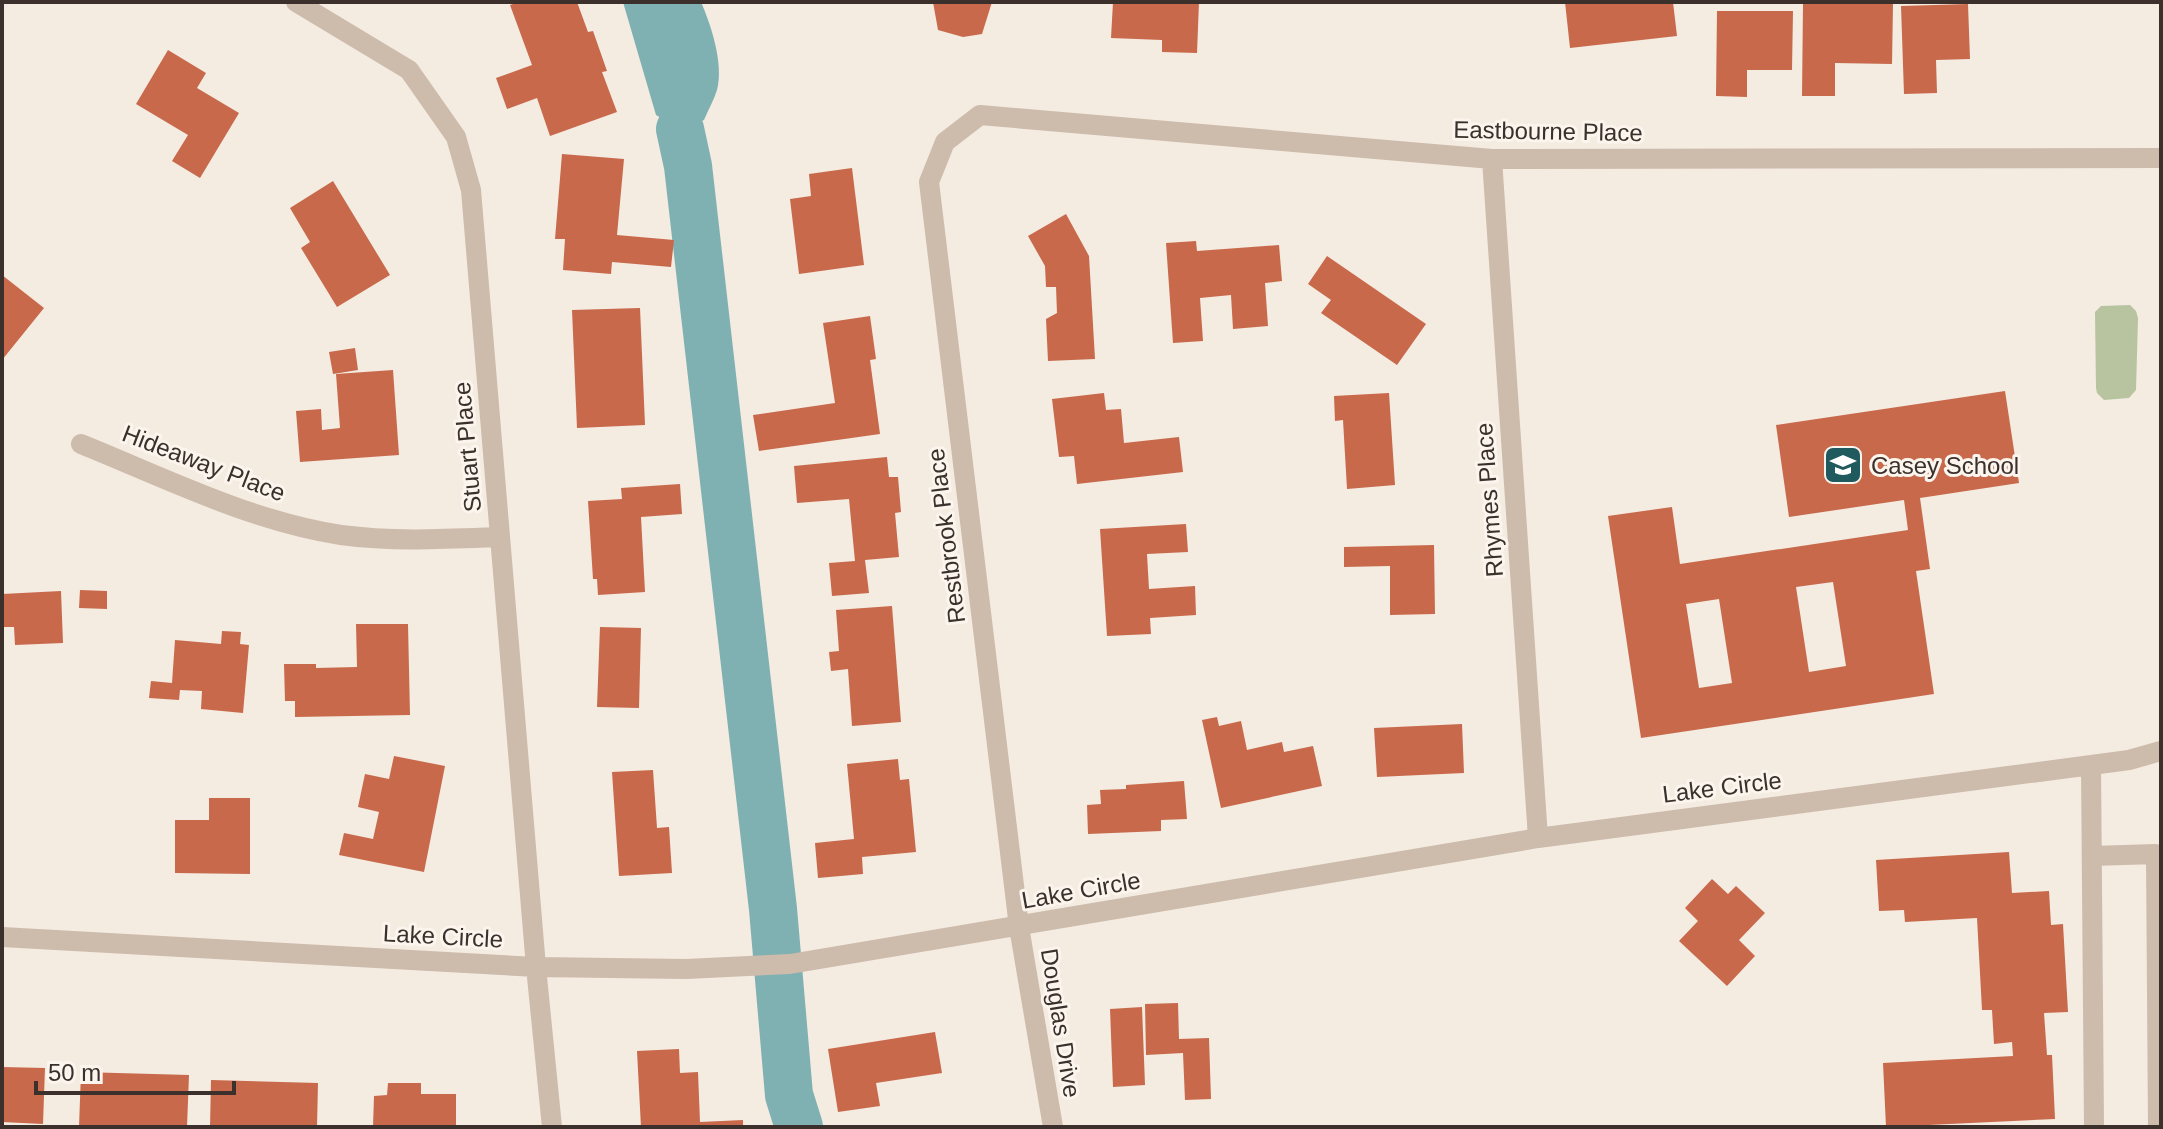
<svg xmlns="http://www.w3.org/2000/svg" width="2163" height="1129" font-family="Arial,sans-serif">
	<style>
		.green { fill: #b8c4a0 }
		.water { fill: #7fb0b2 }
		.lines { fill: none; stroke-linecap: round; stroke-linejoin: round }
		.river { stroke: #7fb0b2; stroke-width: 48 }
		.building { fill: #c8694b; fill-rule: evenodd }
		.minor { stroke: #cdbbac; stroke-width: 20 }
		.labels { text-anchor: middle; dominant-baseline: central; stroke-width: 6; stroke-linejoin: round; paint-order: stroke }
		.street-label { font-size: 24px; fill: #3b302b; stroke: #fbf5ee }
		.poi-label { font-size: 24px; fill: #3b302b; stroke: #fbf5ee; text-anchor: start }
	</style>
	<rect width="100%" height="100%" fill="#f4ebe1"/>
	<path class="green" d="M 2130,305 L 2136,311 L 2138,318 L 2136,390 L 2129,398 L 2104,400 L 2097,393 L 2096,388 L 2095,312 L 2101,306 Z"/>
	<path class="water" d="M 623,2 L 701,2 C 711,25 724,64 717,90 C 714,100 708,110 704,120 L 680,129 L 656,115 Z"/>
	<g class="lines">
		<path class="river" d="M 680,129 L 688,166 L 773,909 L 789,1095 L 799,1127"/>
	</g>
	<path class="building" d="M 519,2 L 577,2 L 588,32 L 593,31 L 607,71 L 602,72 L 617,112 L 550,136 L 537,98 L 507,109 L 496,78 L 532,65 L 510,5 Z
		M 933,2 L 992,2 L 982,34 L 963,37 L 938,30 Z
		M 1113,2 L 1199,2 L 1197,53 L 1162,52 L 1162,40 L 1111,38 Z
		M 1565,2 L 1673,2 L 1677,36 L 1570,48 Z
		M 1803,4 L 1893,4 L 1892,64 L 1835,63 L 1835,96 L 1802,96 Z
		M 1968,4 L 1970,59 L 1936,60 L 1937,93 L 1904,94 L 1901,6 Z
		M 1717,11 L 1793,11 L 1792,70 L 1747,70 L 1747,97 L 1716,96 Z
		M 168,50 L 206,73 L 197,88 L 239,113 L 200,178 L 172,161 L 188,135 L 136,104 Z
		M 562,154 L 624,159 L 617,235 L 674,240 L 671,267 L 612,262 L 611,274 L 563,270 L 565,239 L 555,239 Z
		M 852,168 L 864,265 L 799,274 L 790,199 L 811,196 L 809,174 Z
		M 333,181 L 390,275 L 337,307 L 301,248 L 310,242 L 290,208 Z
		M 1066,214 L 1089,256 L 1095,359 L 1048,361 L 1046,319 L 1057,313 L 1056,287 L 1046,287 L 1045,266 L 1028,236 Z
		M 1196,241 L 1197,251 L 1279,245 L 1282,281 L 1265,283 L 1268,326 L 1233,329 L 1231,295 L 1200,298 L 1203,341 L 1173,343 L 1166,243 Z
		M 1327,256 L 1426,324 L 1397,365 L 1321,313 L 1331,300 L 1308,284 Z
		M 2,275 L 44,308 L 2,360 Z
		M 640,308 L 645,425 L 577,428 L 572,310 Z
		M 870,316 L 876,359 L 870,360 L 880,434 L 759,451 L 753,415 L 835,403 L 823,323 Z
		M 355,348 L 358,370 L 333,374 L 329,352 Z
		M 393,370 L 399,455 L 300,462 L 296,411 L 321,409 L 322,430 L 340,428 L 336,374 Z
		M 2005,391 L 2019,483 L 1920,498 L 1930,569 L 1916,571 L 1934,694 L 1641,738 L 1608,516 L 1672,507 L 1680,564 L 1908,530 L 1904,500 L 1789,517 L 1776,425 ZM 1833,582 L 1846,666 L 1809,672 L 1796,587 ZM 1719,599 L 1732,683 L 1699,688 L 1686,604 Z
		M 1104,393 L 1106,410 L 1121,409 L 1124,443 L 1179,437 L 1183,472 L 1077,484 L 1074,456 L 1059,457 L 1052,399 Z
		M 1389,393 L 1395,485 L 1347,489 L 1343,420 L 1335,421 L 1334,396 Z
		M 887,457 L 889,477 L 898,477 L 901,512 L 895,513 L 899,557 L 865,560 L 869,593 L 832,596 L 829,563 L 855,561 L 849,499 L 797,503 L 794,466 Z
		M 680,484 L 682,514 L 641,517 L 645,592 L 598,595 L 597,579 L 593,579 L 588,501 L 622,499 L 621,488 Z
		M 1186,524 L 1188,552 L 1147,554 L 1149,589 L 1195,586 L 1196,615 L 1150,618 L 1151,634 L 1107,636 L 1100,529 Z
		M 1434,545 L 1435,614 L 1390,615 L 1390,566 L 1344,567 L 1344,547 Z
		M 80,590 L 107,591 L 107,609 L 79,608 Z
		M 61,591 L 63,643 L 15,645 L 14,627 L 2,627 L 2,594 Z
		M 892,606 L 901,722 L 852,726 L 848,669 L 831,671 L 829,652 L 839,651 L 836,610 Z
		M 356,624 L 408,624 L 410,715 L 295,717 L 295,701 L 285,701 L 284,664 L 316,664 L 316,668 L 357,667 Z
		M 600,627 L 641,628 L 639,708 L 597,707 Z
		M 222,631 L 241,632 L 240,644 L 249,645 L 243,713 L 201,709 L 202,691 L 180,690 L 179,700 L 149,698 L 151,681 L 172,683 L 175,640 L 221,644 Z
		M 1217,717 L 1219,726 L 1241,721 L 1247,750 L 1282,742 L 1284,752 L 1313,746 L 1322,786 L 1221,808 L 1202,720 Z
		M 1462,724 L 1464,773 L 1377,777 L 1374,728 Z
		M 394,756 L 445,766 L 424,872 L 339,855 L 344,833 L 373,839 L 379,812 L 358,807 L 365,774 L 389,779 Z
		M 898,759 L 900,780 L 909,779 L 916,852 L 862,857 L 863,874 L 818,878 L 815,843 L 854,839 L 847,764 Z
		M 653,770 L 657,828 L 669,827 L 672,873 L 619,876 L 612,772 Z
		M 1184,781 L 1187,819 L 1161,820 L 1161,831 L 1088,834 L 1087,805 L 1101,804 L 1100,790 L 1126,789 L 1126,785 Z
		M 209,798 L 250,798 L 250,874 L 175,873 L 175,820 L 209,820 Z
		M 2009,852 L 2012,893 L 2049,891 L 2051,925 L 2063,924 L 2068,1012 L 2044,1013 L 2047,1055 L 2052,1055 L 2055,1119 L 1886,1127 L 1883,1063 L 2013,1056 L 2012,1042 L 1994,1044 L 1992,1010 L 1982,1010 L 1977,918 L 1905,922 L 1904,910 L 1879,911 L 1876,860 Z
		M 1712,879 L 1728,894 L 1736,886 L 1765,913 L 1739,940 L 1755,956 L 1727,986 L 1679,941 L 1698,921 L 1685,908 Z
		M 1178,1003 L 1179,1039 L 1209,1038 L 1211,1099 L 1185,1100 L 1183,1053 L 1146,1055 L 1145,1004 Z
		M 1142,1007 L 1145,1085 L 1113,1087 L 1110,1009 Z
		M 935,1032 L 942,1073 L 876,1083 L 880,1106 L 838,1112 L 828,1049 Z
		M 679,1049 L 680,1073 L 698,1072 L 700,1122 L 743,1120 L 743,1127 L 641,1127 L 637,1051 Z
		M 2,1067 L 45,1068 L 43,1124 L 2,1122 Z
		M 81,1072 L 189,1075 L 187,1127 L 79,1127 Z
		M 211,1080 L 318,1083 L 317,1127 L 210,1127 Z
		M 388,1083 L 421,1083 L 421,1094 L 456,1094 L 456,1127 L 373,1127 L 374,1096 L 387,1095 Z"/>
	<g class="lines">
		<path class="minor" d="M 296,2 L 409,70 L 456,137 L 471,190 L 536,967 L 552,1127
			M 1492,159 L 1538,838
			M 81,444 C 165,478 250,521 341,535 C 394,542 447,539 500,537
			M 2091,765 L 2094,1127
			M 2092,856 L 2156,854 L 2158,1127
			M 2,937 L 536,967 L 686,969 L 790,964 L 1538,838 L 2129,760 L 2161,751
			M 1053,1127 L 1019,927 L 929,182 L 945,142 L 980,115 L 1492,159 L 2161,158"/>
	</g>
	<defs>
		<symbol id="school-square" viewBox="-11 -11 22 22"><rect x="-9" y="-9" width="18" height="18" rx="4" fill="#1f5a5e" stroke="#fbf5ee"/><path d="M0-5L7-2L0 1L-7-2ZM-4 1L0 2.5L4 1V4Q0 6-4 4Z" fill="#fff"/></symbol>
	</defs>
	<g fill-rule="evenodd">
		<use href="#school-square" x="1821" y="443" width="44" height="44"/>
	</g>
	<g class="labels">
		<g class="street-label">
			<text transform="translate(1548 131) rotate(1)">Eastbourne Place</text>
			<text transform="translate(467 447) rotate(-95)">Stuart Place</text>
			<text transform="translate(204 463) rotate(21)">Hideaway Place</text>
			<text transform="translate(1489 500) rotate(-94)">Rhymes Place</text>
			<text transform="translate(946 536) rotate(-97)">Restbrook Place</text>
			<text transform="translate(1722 787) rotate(-7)">Lake Circle</text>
			<text transform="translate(1081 890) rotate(-10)">Lake Circle</text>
			<text transform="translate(443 936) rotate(3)">Lake Circle</text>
			<text transform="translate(1061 1023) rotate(81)">Douglas Drive</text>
		</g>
		<g class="poi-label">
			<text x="1871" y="465">Casey School</text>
		</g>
	</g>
	<rect width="2163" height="1129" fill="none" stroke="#3b302b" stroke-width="8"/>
	<path d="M36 1081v12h198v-12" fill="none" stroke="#3b302b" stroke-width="4"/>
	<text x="48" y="1081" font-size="24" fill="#3b302b" stroke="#fbf5ee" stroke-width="6" paint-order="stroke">50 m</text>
</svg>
